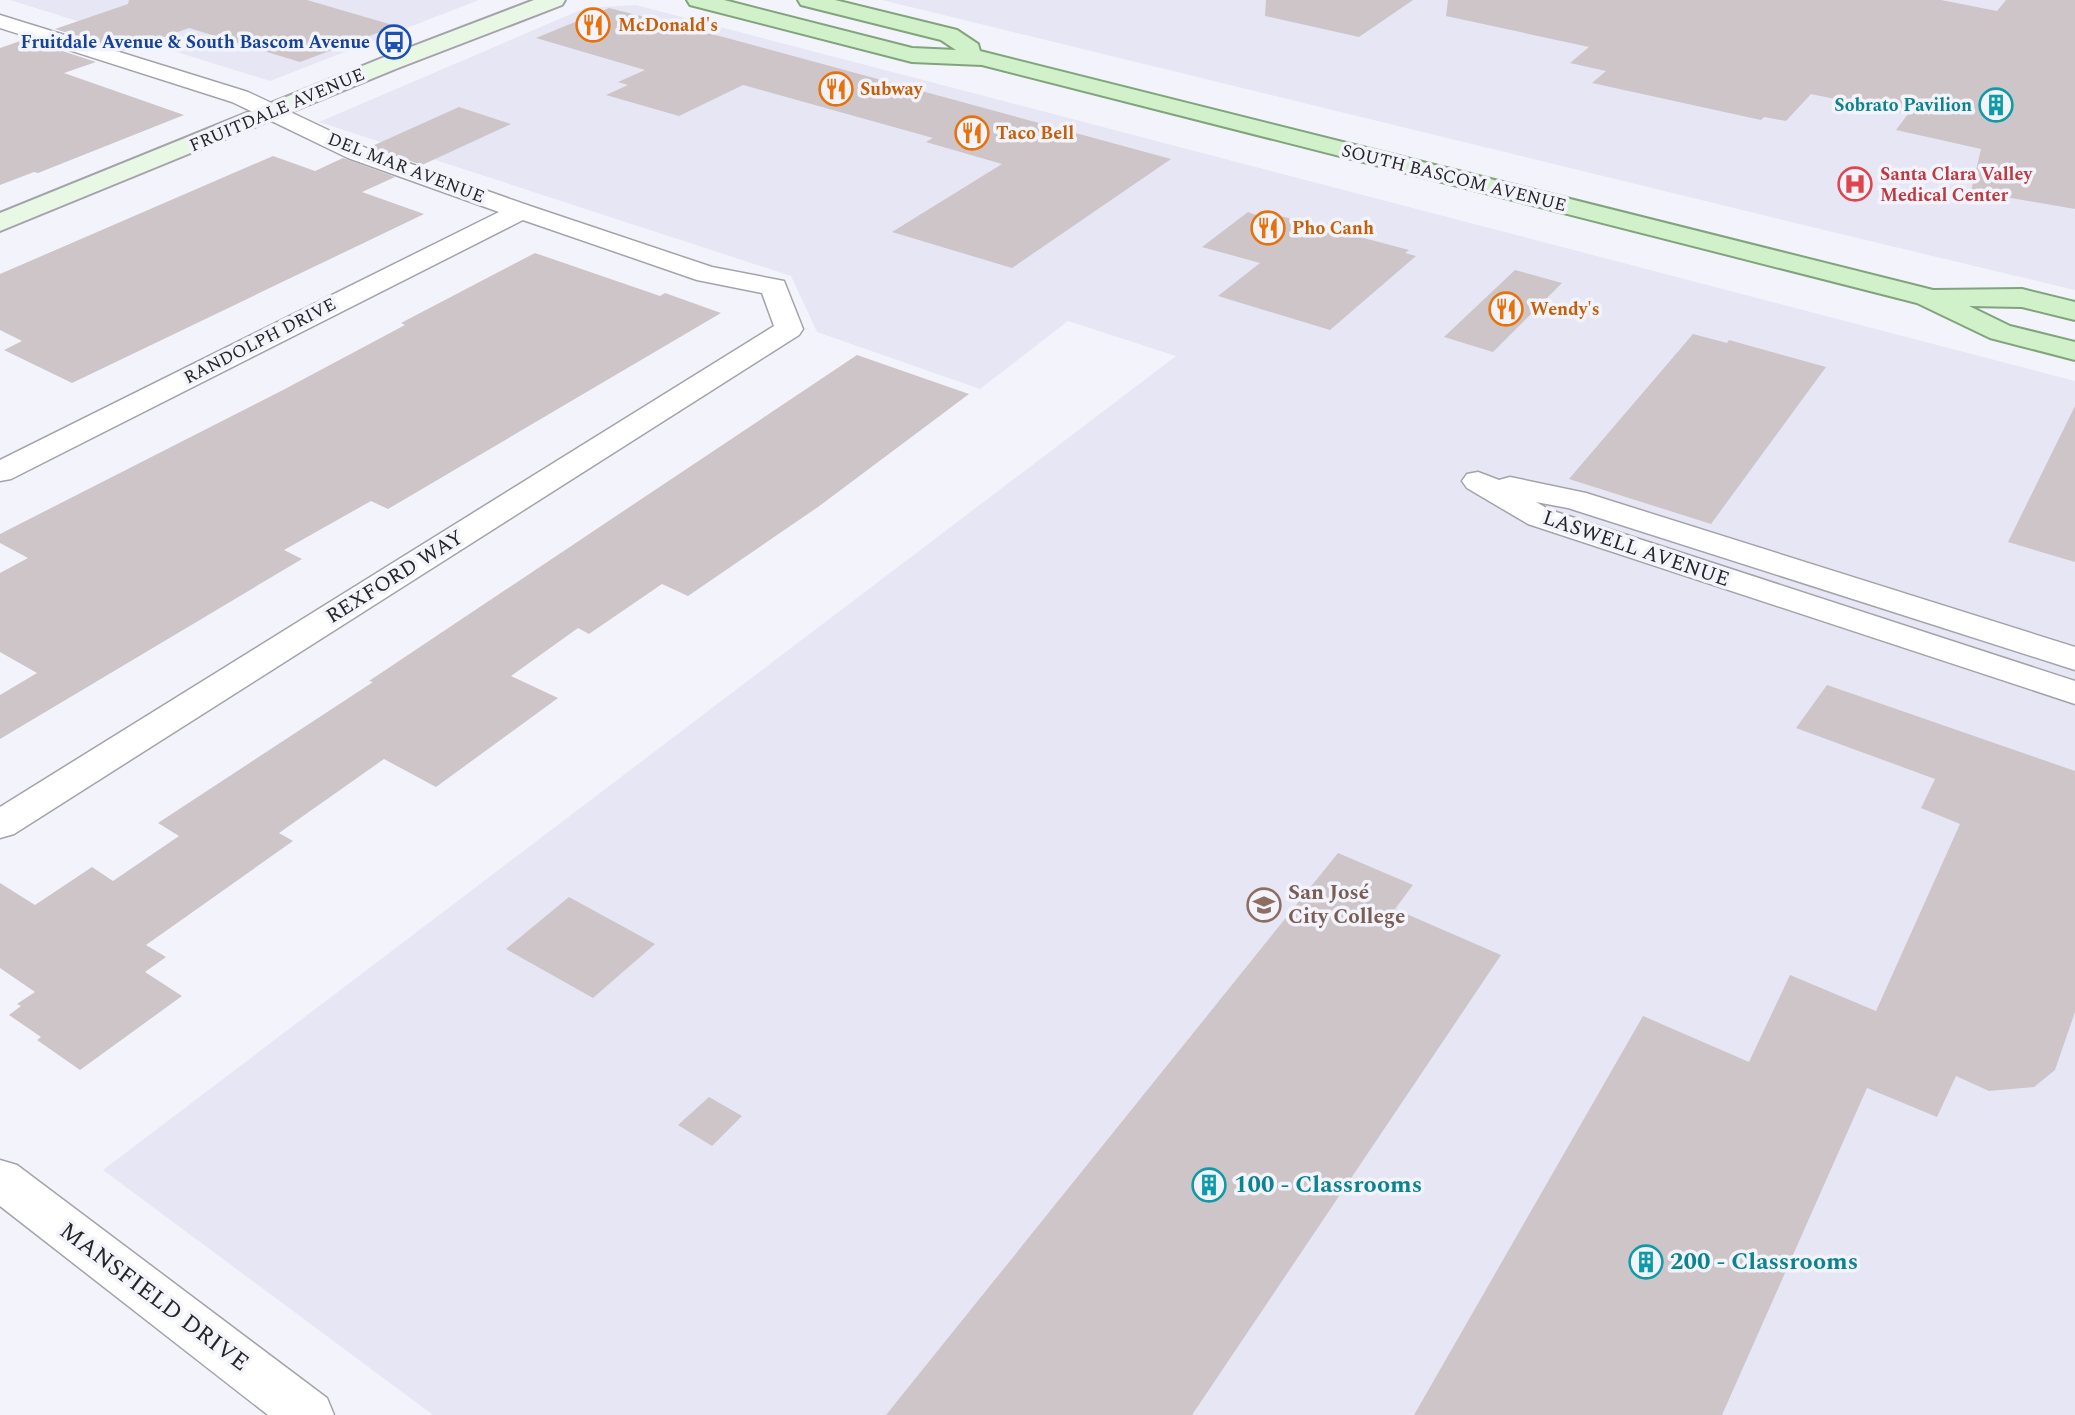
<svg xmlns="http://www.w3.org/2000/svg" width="2075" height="1415" font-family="Spectral,serif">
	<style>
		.built { fill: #e7e6f5 }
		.building { fill: #cec5c8 }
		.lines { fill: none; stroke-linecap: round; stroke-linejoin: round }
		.street-casing { stroke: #a4a3ab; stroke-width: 3 }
		.secondary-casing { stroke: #a4a3ab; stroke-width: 4 }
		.primary-casing { stroke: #82a37c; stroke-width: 4 }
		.street { fill: #fff; fill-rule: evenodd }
		.secondary { fill: #e8f8e5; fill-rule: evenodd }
		.primary { fill: #d1f1cb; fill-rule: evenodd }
		.labels { text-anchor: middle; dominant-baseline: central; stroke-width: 7; stroke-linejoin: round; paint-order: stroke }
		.far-food-label { font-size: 18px; font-weight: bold; fill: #c56008; stroke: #f3f3fb; text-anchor: start }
		.far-transit-label { font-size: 18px; font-weight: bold; fill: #164399; stroke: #f3f3fb; text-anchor: end }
		.far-culture-label { font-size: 18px; font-weight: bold; fill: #0d838f; stroke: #f3f3fb; text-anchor: end }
		.far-street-label { font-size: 18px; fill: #262629; stroke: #f3f3fb }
		.far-health-label { font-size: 18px; font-weight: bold; fill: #be3a42; stroke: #f3f3fb; text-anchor: start }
		.street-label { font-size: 21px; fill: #262629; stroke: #f3f3fb }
		.education-label { font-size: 21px; font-weight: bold; fill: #785e54; stroke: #f3f3fb; text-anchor: start }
		.near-culture-label { font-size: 24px; font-weight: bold; fill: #0d838f; stroke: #f3f3fb; text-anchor: start }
		.near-street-label { font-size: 24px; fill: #262629; stroke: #f3f3fb }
	</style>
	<rect width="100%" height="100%" fill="#f3f3fb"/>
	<path class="built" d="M 10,0 L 479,0 L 270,81 Z
		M 882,0 L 2075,0 L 2075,290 L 1828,231 Z
		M 636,5 L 2075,381 L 2075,1415 L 433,1415 L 103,1170 L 1176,356 L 1068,321 L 980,389 L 817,332 L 791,276 L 319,122 L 585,8 Z"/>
	<path class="building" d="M 129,0 L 307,0 L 396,26 L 300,62 L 189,28 L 125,51 L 55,29 L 128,4 Z
		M 1266,0 L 1413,0 L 1359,37 L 1265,16 Z
		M 1448,0 L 1941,0 L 1997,11 L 2006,0 L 2075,0 L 2075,209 L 1971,191 L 1981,149 L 1896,130 L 1908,114 L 1811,94 L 1786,121 L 1764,117 L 1761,120 L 1592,83 L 1606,71 L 1570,63 L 1589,47 L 1446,16 Z
		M 609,8 L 727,38 L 1171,159 L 1012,268 L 892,232 L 1002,164 L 926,142 L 933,138 L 743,85 L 679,116 L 606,95 L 628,85 L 618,82 L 645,70 L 536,38 Z
		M 26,39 L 96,62 L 64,73 L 184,115 L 38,173 L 34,172 L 0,185 L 0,48 Z
		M 459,107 L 511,124 L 422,165 L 370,147 Z
		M 273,156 L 315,171 L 343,158 L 395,177 L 362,192 L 424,214 L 72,383 L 4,350 L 22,341 L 0,330 L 0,274 Z
		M 1261,211 L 1409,250 L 1405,253 L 1416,256 L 1330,330 L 1218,296 L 1260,263 L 1202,247 L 1248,212 L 1256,215 Z
		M 535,253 L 660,296 L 665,293 L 721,313 L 388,509 L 371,501 L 284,550 L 302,559 L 0,739 L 0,695 L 37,673 L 0,652 L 0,573 L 28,558 L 0,543 L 0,534 L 283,390 L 405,325 L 401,323 Z
		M 1515,270 L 1562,283 L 1493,352 L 1444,337 Z
		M 1693,334 L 1727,343 L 1729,340 L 1826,367 L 1711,524 L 1569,479 Z
		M 857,355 L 969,394 L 818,507 L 688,596 L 662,584 L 589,634 L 578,628 L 511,676 L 558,698 L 436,787 L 384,759 L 279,833 L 293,841 L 146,945 L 166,957 L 145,972 L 182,996 L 80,1070 L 37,1040 L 41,1037 L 9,1015 L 21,1006 L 17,1004 L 35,992 L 0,968 L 0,883 L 35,905 L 92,867 L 113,881 L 179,836 L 158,823 L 373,682 L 369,681 Z
		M 2075,406 L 2075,562 L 2008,542 Z
		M 1827,685 L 2075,771 L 2075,1012 L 2055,1070 L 2034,1087 L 1989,1091 L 1956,1076 L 1937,1117 L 1867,1088 L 1722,1415 L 1414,1415 L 1643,1016 L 1749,1062 L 1790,975 L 1876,1011 L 1960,824 L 1921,808 L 1935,779 L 1796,728 Z
		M 1338,853 L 1413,885 L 1395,909 L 1501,955 L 1192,1415 L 886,1415 Z
		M 569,897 L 655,944 L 593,998 L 506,949 Z
		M 709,1097 L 742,1116 L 712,1146 L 678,1125 Z"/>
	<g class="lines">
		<defs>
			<path id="street" d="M 0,15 L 248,92 L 366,148 L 530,206 L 712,267 L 784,281 L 803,329 L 799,335 L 14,834 L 0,838 L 0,807 L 774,326 L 762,293 L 697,280 L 523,220 L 11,479 L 0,481 L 0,460 L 499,212 L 348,158 L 232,102 L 0,28 Z
				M 1478,472 L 1499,480 L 1510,477 L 1586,493 L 2075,647 L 2075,670 L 1568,508 L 1536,502 L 1550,510 L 2075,681 L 2075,704 L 1528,524 L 1467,488 L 1462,481 L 1467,474 Z
				M 0,1160 L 17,1165 L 327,1398 L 334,1415 L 268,1415 L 0,1206 Z"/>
			<path id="secondary" d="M 534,0 L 565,0 L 562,5 L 398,68 L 0,231 L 0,213 L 382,58 Z"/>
			<path id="primary" d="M 687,0 L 724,0 L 912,48 L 956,50 L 941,40 L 801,5 L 798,0 L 835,0 L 957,30 L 978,44 L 980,51 L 1933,290 L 2022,289 L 2075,302 L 2075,320 L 2022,307 L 1969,306 L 2010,326 L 2075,342 L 2075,360 L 1990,338 L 1917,303 L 982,65 L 912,62 L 690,5 Z"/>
		</defs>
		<use href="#street" class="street-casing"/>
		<use href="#secondary" class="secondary-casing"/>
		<use href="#primary" class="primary-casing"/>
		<use href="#street" class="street"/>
		<use href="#secondary" class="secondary"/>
		<use href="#primary" class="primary"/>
	</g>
	<defs>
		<symbol id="restaurant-ring" viewBox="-11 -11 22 22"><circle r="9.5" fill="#f3f3fb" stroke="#e8710a" stroke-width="1.5"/><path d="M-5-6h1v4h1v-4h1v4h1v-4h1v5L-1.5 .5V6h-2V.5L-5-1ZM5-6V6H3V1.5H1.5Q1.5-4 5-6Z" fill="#e8710a"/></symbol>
		<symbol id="bus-ring" viewBox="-11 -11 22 22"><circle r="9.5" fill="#f3f3fb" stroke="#1a4fb4" stroke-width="1.5"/><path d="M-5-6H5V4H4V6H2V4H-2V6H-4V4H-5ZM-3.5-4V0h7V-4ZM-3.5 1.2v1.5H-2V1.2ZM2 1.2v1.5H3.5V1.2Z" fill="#1a4fb4"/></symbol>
		<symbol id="building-ring" viewBox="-11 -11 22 22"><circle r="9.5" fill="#f3f3fb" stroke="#0f9aa8" stroke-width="1.5"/><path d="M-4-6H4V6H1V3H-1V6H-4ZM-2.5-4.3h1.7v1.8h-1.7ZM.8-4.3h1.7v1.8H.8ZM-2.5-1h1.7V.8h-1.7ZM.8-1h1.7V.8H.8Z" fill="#0f9aa8"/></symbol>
		<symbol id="hospital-ring" viewBox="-11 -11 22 22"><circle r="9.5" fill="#f3f3fb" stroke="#e0444e" stroke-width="1.5"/><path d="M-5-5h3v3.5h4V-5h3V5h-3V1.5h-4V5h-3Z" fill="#e0444e"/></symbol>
		<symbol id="university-ring" viewBox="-11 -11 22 22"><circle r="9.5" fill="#f3f3fb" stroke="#8d6e63" stroke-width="1.5"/><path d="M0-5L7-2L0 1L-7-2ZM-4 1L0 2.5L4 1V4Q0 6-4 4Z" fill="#8d6e63"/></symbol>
	</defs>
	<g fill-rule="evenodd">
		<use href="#restaurant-ring" x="574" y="6" width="38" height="38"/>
		<use href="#bus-ring" x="375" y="23" width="38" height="38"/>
		<use href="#restaurant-ring" x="817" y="70" width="38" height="38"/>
		<use href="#building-ring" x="1977" y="86" width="38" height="38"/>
		<use href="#restaurant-ring" x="953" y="114" width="38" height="38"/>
		<use href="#hospital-ring" x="1836" y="165" width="38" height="38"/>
		<use href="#restaurant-ring" x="1249" y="209" width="38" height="38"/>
		<use href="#restaurant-ring" x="1487" y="290" width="38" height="38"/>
		<use href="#university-ring" x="1245" y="886" width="38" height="38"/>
		<use href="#building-ring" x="1190" y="1166" width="38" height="38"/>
		<use href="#building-ring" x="1627" y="1243" width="38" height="38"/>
	</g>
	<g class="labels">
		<g class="far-food-label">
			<text x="618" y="25">McDonald's</text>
			<text x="860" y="89">Subway</text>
			<text x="996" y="133">Taco Bell</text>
			<text x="1292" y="228">Pho Canh</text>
			<text x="1530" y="309">Wendy's</text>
		</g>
		<g class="far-transit-label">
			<text x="370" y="42">Fruitdale Avenue &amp; South Bascom Avenue</text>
		</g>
		<g class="far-culture-label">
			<text x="1972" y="105">Sobrato Pavilion</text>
		</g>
		<g class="far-street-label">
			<text transform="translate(277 110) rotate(-23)">FRUITDALE AVENUE</text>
			<text transform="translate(406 168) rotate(21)">DEL MAR AVENUE</text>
			<text transform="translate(1454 178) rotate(14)">SOUTH BASCOM AVENUE</text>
			<text transform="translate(260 341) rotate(-27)">RANDOLPH DRIVE</text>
		</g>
		<g class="far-health-label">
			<text x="1880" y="174">Santa Clara Valley<tspan x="1880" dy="21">Medical Center</tspan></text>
		</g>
		<g class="street-label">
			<text transform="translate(1636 549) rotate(19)">LASWELL AVENUE</text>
			<text transform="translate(395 577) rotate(-32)">REXFORD WAY</text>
		</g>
		<g class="education-label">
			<text x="1288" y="893">San José<tspan x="1288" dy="24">City College</tspan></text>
		</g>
		<g class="near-culture-label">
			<text x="1234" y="1185">100 - Classrooms</text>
			<text x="1670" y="1262">200 - Classrooms</text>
		</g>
		<g class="near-street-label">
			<text transform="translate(154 1297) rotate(37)">MANSFIELD DRIVE</text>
		</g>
	</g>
</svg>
